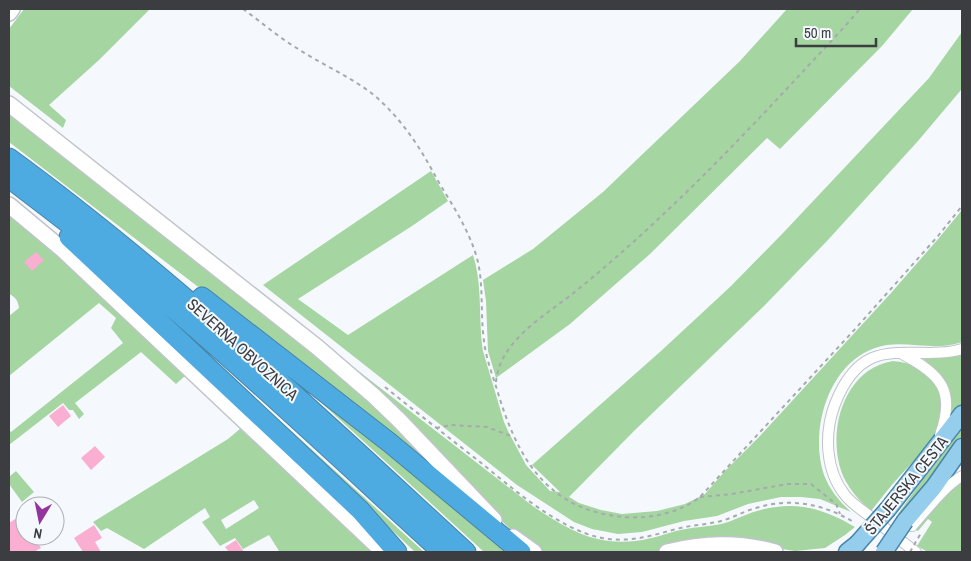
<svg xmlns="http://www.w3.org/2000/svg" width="971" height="561" font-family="'Archivo Narrow',sans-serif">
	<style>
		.green { fill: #a5d5a0; fill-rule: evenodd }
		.building { fill: #f9aed2 }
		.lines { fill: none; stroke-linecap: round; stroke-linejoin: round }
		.street-casing { stroke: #c0c4cb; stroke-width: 12 }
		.secondary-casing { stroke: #c0c4cb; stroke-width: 18 }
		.primary-casing { stroke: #4784a9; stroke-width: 19 }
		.highway-casing { stroke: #4784a9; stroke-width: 21 }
		.path { stroke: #a6a9ad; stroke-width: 2; stroke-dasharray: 4 4; stroke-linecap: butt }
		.street { stroke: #fff; stroke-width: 10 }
		.secondary { stroke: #fff; stroke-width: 15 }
		.primary { stroke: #95cded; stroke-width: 16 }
		.highway { stroke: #4eabe1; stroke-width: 19 }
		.primary-bridge-casing { stroke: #4784a9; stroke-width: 19; stroke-linecap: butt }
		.path-bridge { stroke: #a6a9ad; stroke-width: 2; stroke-dasharray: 4 4; stroke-linecap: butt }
		.primary-bridge { stroke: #95cded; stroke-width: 16 }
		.labels { text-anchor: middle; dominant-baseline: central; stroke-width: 4; stroke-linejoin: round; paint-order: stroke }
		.street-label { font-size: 16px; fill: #3b3d40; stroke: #f5f9fe }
	</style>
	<rect width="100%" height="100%" fill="#f5f9fe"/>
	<path class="green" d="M 24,9 L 150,9 L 99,60 L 49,105 L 66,120 L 63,128 L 9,86 L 9,29 Z
		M 787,9 L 913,9 L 882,46 L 780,149 L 767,138 L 650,254 L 570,324 L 496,378 L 488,351 L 486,301 L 483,280 L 533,249 L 603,192 L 740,61 Z
		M 962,32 L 962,91 L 961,90 L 918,141 L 827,241 L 764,306 L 635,430 L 569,497 L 579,503 L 601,510 L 622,514 L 657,511 L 685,504 L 705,494 L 725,471 L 759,437 L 891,293 L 939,238 L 962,210 L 962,342 C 932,353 903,338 875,348 C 828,364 809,431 824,475 C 830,490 839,501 851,512 L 820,499 L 801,497 L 781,497 L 748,504 L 717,516 L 684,521 L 642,532 L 618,534 L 592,529 L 574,522 L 517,485 L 263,285 L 431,171 L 448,201 L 412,226 L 298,299 L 348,335 L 473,255 C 483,286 478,319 483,351 L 504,422 L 509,433 L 526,465 L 550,491 L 560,492 L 532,465 L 661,351 L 730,287 L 783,233 L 929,78 Z
		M 9,111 L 345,377 L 445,476 L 9,142 Z
		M 9,211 L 41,238 L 187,374 L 176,384 L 141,352 L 75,403 L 84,414 L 79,419 L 73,410 L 69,410 L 63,403 L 9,445 L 9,430 L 11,432 L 123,343 L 111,328 L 116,318 L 99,303 L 9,376 L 9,316 L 19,308 C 18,301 16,297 9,294 Z
		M 185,334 L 424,552 L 415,552 Z
		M 321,342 L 534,507 C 557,522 581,538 609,541 C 633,544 654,538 676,531 C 691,527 707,527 721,524 C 734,521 745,514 757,511 C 794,500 823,508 855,527 L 845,535 L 825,548 L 795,551 L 745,543 L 676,546 L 658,552 L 544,552 L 521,540 Z
		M 962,354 L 962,404 L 953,418 L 951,417 C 953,392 942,373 923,359 L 924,358 L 943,358 Z
		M 893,361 C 913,363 919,367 933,381 C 938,386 941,394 942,401 C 946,434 917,456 898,478 C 888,489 880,500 871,511 C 860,501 851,492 844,478 C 825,436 842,369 893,361 Z
		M 289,373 L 514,552 L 484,552 Z
		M 962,424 L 962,436 L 904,519 L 898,514 Z
		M 241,428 L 373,552 L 277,552 L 279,551 L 269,535 L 243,549 L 235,538 L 220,546 L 202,522 L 210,517 L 205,508 L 144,549 L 107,528 L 101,531 L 93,522 L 228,439 ZM 254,500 L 259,508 L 226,529 L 221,520 Z
		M 16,471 L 34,492 L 22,502 L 9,484 L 9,477 Z
		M 962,481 L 962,552 L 928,552 L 917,546 L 932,522 L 928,519 L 918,531 L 916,530 L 932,508 Z"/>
	<path class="building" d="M 36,252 L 44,260 L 32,271 L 24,262 Z
		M 63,405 L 71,416 L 58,427 L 49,416 Z
		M 95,446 L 105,457 L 91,470 L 81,458 Z
		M 20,516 L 25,523 L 25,536 L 33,536 L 41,548 L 34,552 L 9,552 L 9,523 Z
		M 94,525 L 102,538 L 95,542 L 101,552 L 83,552 L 74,538 Z
		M 236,540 L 244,552 L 229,552 L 225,547 Z"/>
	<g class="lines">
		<defs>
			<path id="street" d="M 902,354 C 941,374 956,391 940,435
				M 912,526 C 926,511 944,486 962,476
				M 916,552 C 901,541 886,529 871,517 C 862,510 852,504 845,495 C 825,470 824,433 835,404 C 842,386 854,366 872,358 C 898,347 933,358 962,349"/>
			<path id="secondary" d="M 9,13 L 12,9
				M 9,104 L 317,347 L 374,396 L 399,420 L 494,520
				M 9,205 L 63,250 L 375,544 L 388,552
				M 513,537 L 534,552
				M 667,552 C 702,543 740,542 775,552"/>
			<path id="primary" d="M 888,509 L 962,414
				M 905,521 L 934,487 L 962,447
				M 847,552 L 857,544"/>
			<path id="highway" d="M 9,158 C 172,277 318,416 466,552
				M 9,178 C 60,217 112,256 161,298 C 257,380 349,467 442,552
				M 69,237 L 360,510 L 397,552
				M 202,297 L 390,443 L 521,552"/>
		</defs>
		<use href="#street" class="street-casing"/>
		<use href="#secondary" class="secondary-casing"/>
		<use href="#primary" class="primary-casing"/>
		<use href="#highway" class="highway-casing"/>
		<path class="path" d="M 243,9 C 260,21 277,36 295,47 C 319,63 347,75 370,92 C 391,108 411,134 424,156 C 430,166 435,176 441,186 C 455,209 469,231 477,258 C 484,285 480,313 484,341 C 486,359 493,376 498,393 C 516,452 542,503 609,515 C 638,521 676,516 700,497 L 856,328 L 938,236 L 962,206
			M 496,382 C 500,339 547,315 576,291 C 675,211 760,118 846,25 L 860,9
			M 385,387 C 416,412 448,437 480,462 C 513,489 560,530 602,538 C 628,543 651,536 676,529 C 691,525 706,525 721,521 C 733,518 744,511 756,508 C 790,497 825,504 855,523
			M 436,428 L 451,425 L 487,427 L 511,436
			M 700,497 L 732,494 L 787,484 L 811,484 L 836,504 L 840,514"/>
		<use href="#street" class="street"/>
		<use href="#secondary" class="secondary"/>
		<use href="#primary" class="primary"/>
		<use href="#highway" class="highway"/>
		<defs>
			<path id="primary-bridge" d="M 857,544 L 888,509
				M 884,552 L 905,521"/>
		</defs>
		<use href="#primary-bridge" class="primary-bridge-casing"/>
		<path class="path-bridge" d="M 910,552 L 921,533"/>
		<use href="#primary-bridge" class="primary-bridge"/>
	</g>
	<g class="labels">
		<g class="street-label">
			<text transform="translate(243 349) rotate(42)">SEVERNA OBVOZNICA</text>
			<text transform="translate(906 485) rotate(-51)">ŠTAJERSKA CESTA</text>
		</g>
	</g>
	<rect width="971" height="561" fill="none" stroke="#3b3d40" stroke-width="20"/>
	<g transform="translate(40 521) rotate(190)"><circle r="24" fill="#f5f9fe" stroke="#abaeb2"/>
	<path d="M0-4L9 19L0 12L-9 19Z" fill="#94349d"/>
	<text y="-8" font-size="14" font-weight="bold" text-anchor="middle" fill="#3b3d40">N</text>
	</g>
	<path d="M796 38v8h80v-8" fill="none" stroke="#3b3d40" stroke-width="2.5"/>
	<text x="804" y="38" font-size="15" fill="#3b3d40" stroke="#f5f9fe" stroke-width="4" paint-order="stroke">50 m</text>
</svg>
